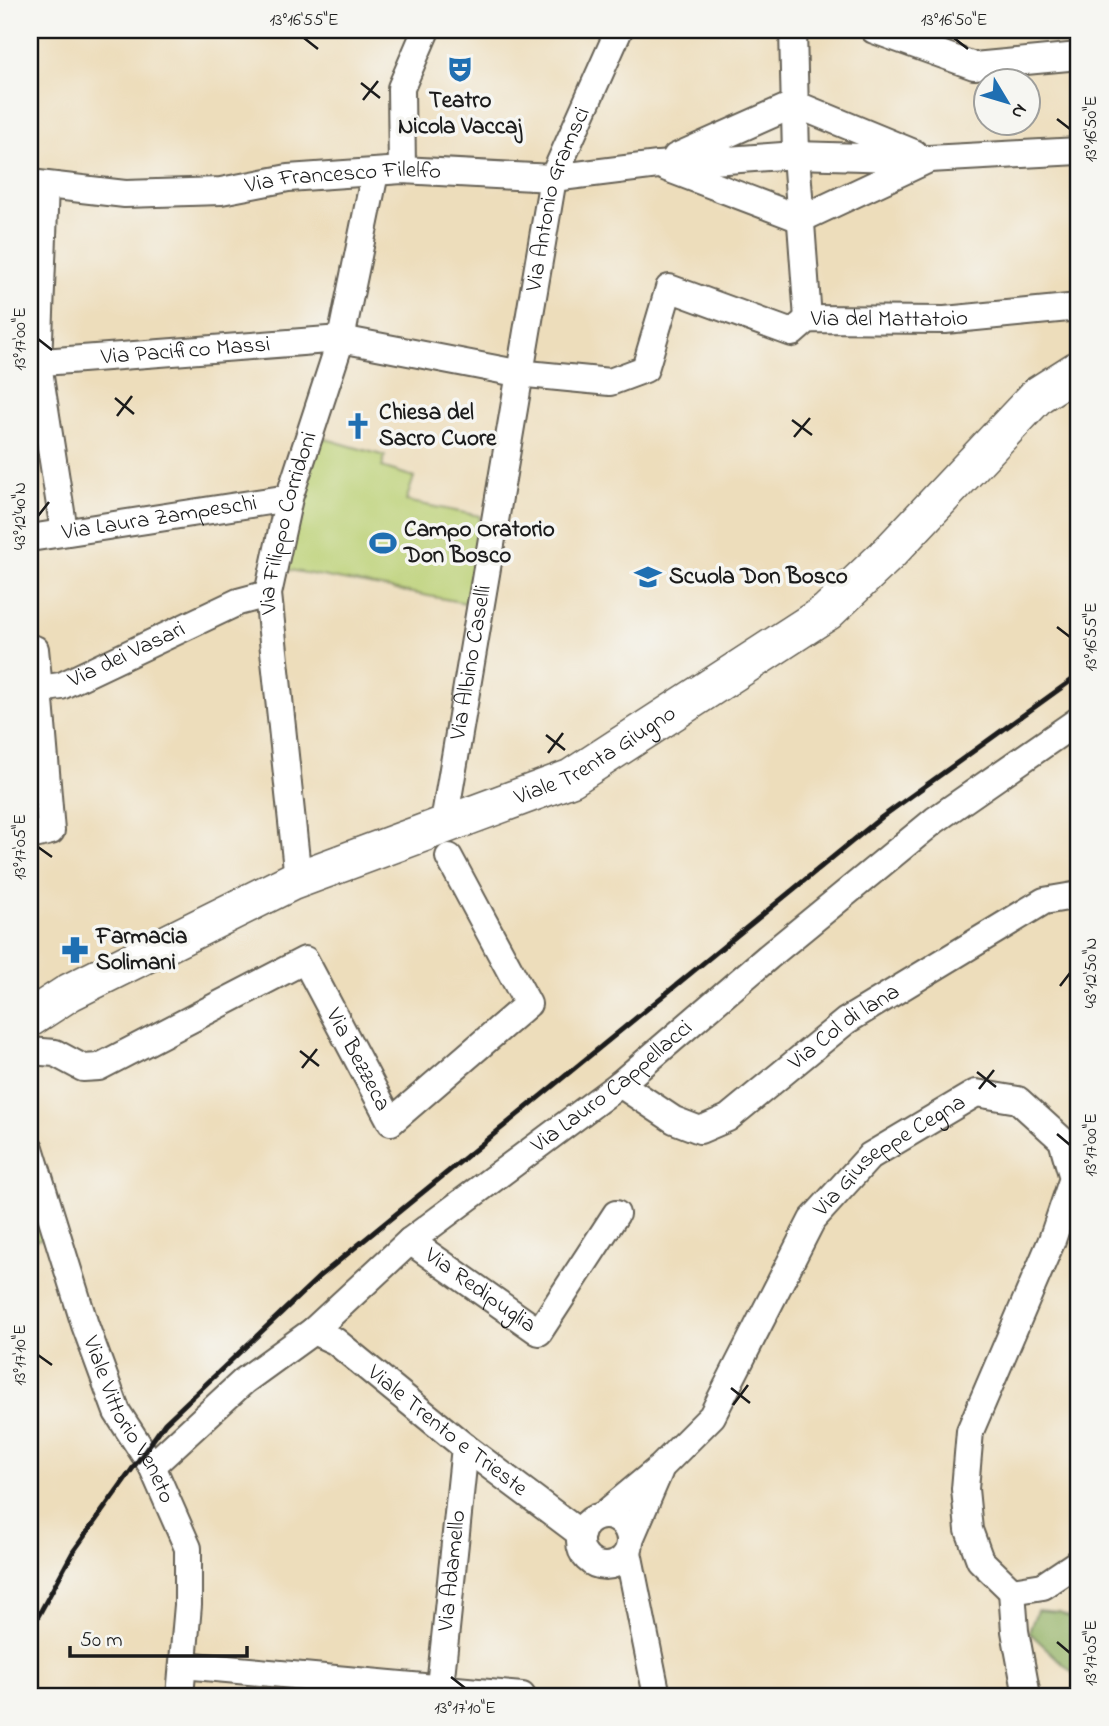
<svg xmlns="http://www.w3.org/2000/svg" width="1109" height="1726" font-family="'Indie Flower',sans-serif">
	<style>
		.green { fill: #bbd074; stroke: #6c7648; stroke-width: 2 }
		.forest { fill: #94b266; stroke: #586741; stroke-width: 2 }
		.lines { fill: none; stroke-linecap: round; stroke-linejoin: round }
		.street-casing { stroke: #656054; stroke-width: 30 }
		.secondary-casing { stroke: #656054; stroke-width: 40 }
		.street { stroke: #fff; stroke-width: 26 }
		.secondary { stroke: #fff; stroke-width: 37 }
		.rail { stroke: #1c1c1c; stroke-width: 5 }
		.ticks { fill: none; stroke: #1c1c1c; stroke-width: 2.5 }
		.labels { text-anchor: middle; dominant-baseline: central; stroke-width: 7; stroke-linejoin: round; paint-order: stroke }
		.poi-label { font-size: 23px; font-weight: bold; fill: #1c1c1c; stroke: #f6f6f2; text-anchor: start }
		.street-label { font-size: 23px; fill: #1c1c1c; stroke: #f6f6f2 }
		.neatline { fill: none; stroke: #1c1c1c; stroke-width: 2.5 }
		.ticks-label { font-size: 18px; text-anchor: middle; fill: #1c1c1c }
	</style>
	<rect width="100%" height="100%" fill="#f6f6f2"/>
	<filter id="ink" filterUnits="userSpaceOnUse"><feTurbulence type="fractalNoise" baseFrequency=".0143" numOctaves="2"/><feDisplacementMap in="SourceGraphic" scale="14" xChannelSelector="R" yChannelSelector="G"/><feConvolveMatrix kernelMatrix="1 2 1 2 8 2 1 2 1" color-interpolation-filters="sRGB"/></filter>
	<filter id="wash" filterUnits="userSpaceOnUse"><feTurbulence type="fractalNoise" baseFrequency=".00686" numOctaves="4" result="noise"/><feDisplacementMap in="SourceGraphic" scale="28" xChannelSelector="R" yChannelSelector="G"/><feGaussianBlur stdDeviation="1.57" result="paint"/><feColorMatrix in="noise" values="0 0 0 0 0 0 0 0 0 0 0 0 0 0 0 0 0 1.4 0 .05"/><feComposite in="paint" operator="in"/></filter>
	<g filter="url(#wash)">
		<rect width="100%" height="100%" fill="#edddbb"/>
		<path class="green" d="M 319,437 L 385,456 L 382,467 L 414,477 L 406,501 L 480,516 L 466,603 L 284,569 Z
			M 30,1192 L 47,1238 L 30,1241 Z"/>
		<path class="forest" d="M 1037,1610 L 1060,1612 L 1079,1624 L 1079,1679 L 1029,1632 Z"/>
	</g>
	<g filter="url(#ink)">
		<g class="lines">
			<defs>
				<g id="street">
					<path d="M 793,30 L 796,155 L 808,319"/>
					<path d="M 874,30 L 974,66 L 1079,56"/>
					<path d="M 676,157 L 795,104 L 914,153"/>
					<path d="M 667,168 L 801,219 L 925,161"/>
					<path d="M 402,170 L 401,88 L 426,30"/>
					<path id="s1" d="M 30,183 L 125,194 L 221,191 L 288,178 L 402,170 L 553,178 L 658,165 L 796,155 L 929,159 L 1079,151"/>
					<path d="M 45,185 L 38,364 L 64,531"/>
					<path id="s2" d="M 30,363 L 341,339 L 517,373 L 610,382 L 645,369 L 669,288 L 792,333 L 808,319 L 945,320 L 1079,307"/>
					<path id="s3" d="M 30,538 L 289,498"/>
					<path d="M 30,650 L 35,649 L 39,689"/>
					<path id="s4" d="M 443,828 L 553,178 L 619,30"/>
					<path id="s5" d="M 30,836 L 51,831 L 39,689 L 61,686 L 238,602 L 268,594"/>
					<path id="s6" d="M 298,879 L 268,594 L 289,498 L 341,339 L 375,173"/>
					<path id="s7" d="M 30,1051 L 55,1053 L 83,1068 L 99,1067 L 305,960 L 391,1122 L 528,1004 L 449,857"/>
					<path id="s8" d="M 620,1084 L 674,1120 L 700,1130 L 728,1118 L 846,1021 L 1044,901 L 1079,895"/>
					<path id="s9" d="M 30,1148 L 85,1325 L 117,1412 L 152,1466 L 188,1548 L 188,1605 L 180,1696"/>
					<path id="s10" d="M 410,1241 L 539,1332 L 616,1214"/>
					<path id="s11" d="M 313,1331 L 335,1341 L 465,1447 L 581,1534"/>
					<path id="s12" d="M 152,1466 L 244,1381 L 313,1331 L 410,1241 L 620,1084 L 768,957 L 935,820 L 1079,720"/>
					<circle cx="605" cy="1541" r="25"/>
					<path id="s13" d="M 602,1516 L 661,1467 L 712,1416 L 812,1220 L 870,1156 L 976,1093 L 1018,1100 L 1062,1140 L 1073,1178 L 1052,1240 L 970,1431 L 965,1489 L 969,1530 L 980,1560 L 1012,1591 L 1043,1586 L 1079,1562"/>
					<path d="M 631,1537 L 659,1472"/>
					<path d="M 628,1552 L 657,1696"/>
					<path d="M 1012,1591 L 1015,1631 L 1027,1696"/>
					<path d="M 183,1665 L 522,1696"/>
					<path id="s14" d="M 439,1696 L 465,1447"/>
				</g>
				<g id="secondary">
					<path id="s15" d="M 30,1018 L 70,992 L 291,882 L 571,778 L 827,612 L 888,554 L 1038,395 L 1079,369"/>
				</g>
			</defs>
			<use href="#street" class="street-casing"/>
			<use href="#secondary" class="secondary-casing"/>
			<use href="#street" class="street"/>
			<use href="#secondary" class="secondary"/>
			<path class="rail" d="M 30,1631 L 73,1552 L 165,1423 L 319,1277 L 882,817 L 1079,675"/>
		</g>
	</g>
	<path class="ticks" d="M 304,38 L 318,49M 954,38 L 968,49M 361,83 L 380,98M 363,100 L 378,81M 1057,119 L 1070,129M 38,339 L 52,350M 115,398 L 134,414M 117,416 L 132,396M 792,420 L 812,435M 794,437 L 810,418M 38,516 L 49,502M 1057,627 L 1070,637M 546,735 L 565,750M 548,753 L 563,733M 38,847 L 52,857M 1060,986 L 1070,973M 300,1051 L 319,1066M 302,1068 L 317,1049M 977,1072 L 996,1087M 979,1089 L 994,1070M 1057,1134 L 1070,1145M 38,1355 L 52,1365M 731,1388 L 750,1403M 733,1405 L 748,1385M 1057,1642 L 1070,1653M 451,1677 L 465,1688"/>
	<defs>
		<symbol id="theatre-bare" viewBox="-9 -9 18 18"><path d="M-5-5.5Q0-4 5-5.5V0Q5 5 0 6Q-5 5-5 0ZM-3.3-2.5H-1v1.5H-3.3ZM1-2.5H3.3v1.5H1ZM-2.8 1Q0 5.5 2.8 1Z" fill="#1f6fb2" stroke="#f6f6f2" stroke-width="2.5" paint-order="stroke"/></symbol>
		<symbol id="church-bare" viewBox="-9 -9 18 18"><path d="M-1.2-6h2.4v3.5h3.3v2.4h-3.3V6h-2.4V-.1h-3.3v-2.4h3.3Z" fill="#1f6fb2" stroke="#f6f6f2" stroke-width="2.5" paint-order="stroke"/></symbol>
		<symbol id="stadium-bare" viewBox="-9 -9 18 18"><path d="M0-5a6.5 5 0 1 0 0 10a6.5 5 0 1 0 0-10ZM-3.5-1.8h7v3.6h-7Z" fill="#1f6fb2" stroke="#f6f6f2" stroke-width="2.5" paint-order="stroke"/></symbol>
		<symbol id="school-bare" viewBox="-9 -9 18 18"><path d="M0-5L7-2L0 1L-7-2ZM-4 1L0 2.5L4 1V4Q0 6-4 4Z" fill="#1f6fb2" stroke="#f6f6f2" stroke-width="2.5" paint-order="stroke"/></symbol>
		<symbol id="pharmacy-bare" viewBox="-9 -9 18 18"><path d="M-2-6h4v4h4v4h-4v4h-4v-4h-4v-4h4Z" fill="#1f6fb2" stroke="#f6f6f2" stroke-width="2.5" paint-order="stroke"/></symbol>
	</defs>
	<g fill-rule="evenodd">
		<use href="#theatre-bare" x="441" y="50" width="38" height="38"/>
		<use href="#church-bare" x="339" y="407" width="38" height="38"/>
		<use href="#stadium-bare" x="364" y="524" width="38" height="38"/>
		<use href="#school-bare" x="629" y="558" width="38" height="38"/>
		<use href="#pharmacy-bare" x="56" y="931" width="38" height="38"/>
	</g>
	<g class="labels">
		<g class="poi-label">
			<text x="460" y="101" text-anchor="middle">Teatro<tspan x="460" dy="26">Nicola Vaccaj</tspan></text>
			<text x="379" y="413">Chiesa del<tspan x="379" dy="26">Sacro Cuore</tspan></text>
			<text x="404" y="530">Campo Oratorio<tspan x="404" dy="26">Don Bosco</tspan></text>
			<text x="669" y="577">Scuola Don Bosco</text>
			<text x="96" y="937">Farmacia<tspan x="96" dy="26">Solimani</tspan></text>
		</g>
		<g class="street-label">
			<text stroke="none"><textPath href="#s1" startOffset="315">Via Francesco Filelfo</textPath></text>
			<text stroke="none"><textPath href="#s4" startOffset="640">Via Antonio Gramsci</textPath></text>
			<text stroke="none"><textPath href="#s2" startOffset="940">Via del Mattatoio</textPath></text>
			<text stroke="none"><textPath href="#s2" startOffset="156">Via Pacifico Massi</textPath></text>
			<text stroke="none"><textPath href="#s3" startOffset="131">Via Laura Zampeschi</textPath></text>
			<text stroke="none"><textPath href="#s6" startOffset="360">Via Filippo Corridoni</textPath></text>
			<text stroke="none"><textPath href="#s5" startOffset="259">Via dei Vasari</textPath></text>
			<text stroke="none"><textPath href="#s4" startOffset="168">Via Albino Caselli</textPath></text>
			<text stroke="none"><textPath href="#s15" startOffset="625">Viale Trenta Giugno</textPath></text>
			<text stroke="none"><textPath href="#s8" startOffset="271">Via Col di lana</textPath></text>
			<text stroke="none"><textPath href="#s7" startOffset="418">Via Bezzeca</textPath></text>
			<text stroke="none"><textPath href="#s12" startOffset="597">Via Lauro Cappellacci</textPath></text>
			<text stroke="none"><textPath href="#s13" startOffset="471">Via Giuseppe Cegna</textPath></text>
			<text stroke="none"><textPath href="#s10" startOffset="86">Via Redipuglia</textPath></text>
			<text stroke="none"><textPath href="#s9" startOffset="290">Viale Vittorio Veneto</textPath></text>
			<text stroke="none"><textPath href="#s11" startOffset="168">Viale Trento e Trieste</textPath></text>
			<text stroke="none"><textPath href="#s14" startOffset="126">Via Adamello</textPath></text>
		</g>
	</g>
	<rect width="1109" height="1726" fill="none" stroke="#f6f6f2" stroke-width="77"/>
	<g transform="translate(1007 102) rotate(128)"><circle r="33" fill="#f6f6f2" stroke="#9f9f9c" stroke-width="2"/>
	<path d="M0-5L12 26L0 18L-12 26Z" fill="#1f6fb2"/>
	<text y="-10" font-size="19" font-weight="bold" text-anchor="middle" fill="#1c1c1c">N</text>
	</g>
	<path d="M70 1646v10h177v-10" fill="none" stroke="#1c1c1c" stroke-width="3.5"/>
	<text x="80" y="1646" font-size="21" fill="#1c1c1c" stroke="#f6f6f2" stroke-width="5" paint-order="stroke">50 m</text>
	<rect x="38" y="38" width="1032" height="1650" class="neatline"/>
	<g class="ticks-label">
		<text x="304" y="25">13°16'55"E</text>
		<text x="954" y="25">13°16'50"E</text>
		<text transform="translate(1090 129) rotate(-90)" y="6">13°16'50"E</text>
		<text transform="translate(19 339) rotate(-90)" y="6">13°17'00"E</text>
		<text transform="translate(19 516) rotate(-90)" y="6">43°12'40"N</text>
		<text transform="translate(1090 637) rotate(-90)" y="6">13°16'55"E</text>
		<text transform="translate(19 847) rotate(-90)" y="6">13°17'05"E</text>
		<text transform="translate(1090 973) rotate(-90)" y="6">43°12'50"N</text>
		<text transform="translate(1090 1145) rotate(-90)" y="6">13°17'00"E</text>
		<text transform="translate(19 1355) rotate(-90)" y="6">13°17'10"E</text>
		<text transform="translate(1090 1653) rotate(-90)" y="6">13°17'05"E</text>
		<text x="465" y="1713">13°17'10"E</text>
	</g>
</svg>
